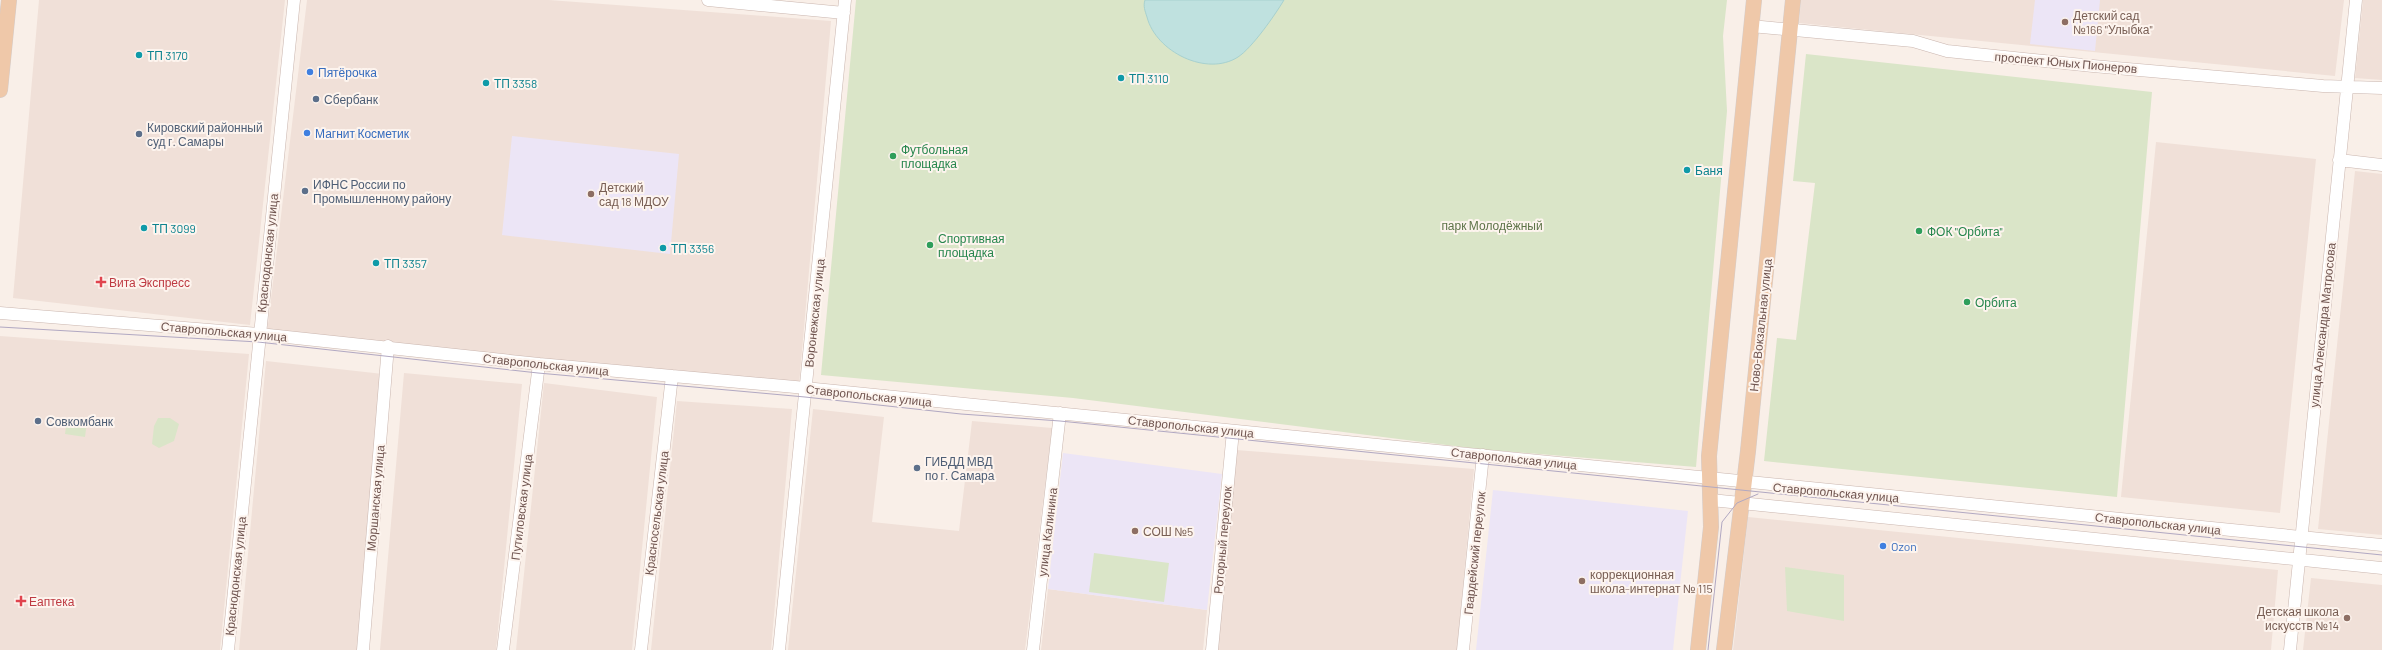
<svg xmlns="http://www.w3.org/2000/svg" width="2382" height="650" font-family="Barlow,sans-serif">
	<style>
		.residential { fill: #f0e0d8 }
		.education { fill: #ece5f6 }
		.green { fill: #dae5c8 }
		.water { fill: #bfe1df; stroke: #a7d1cf }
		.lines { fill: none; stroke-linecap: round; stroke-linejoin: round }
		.minor-casing { stroke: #cab6af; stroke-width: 13 }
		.major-casing { stroke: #d4ccca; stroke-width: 16 }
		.minor { stroke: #fff; stroke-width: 12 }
		.major { stroke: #efc8a9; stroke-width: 15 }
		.tram { stroke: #b1a8c2; stroke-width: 1 }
		.education-dot { fill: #8d6e63; stroke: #fdf4ee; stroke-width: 1.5 }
		.culture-dot { fill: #0f9aa8; stroke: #fdf4ee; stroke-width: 1.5 }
		.shop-dot { fill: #3f7fe0; stroke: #fdf4ee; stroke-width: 1.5 }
		.service-dot { fill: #5c6f8a; stroke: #fdf4ee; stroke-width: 1.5 }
		.leisure-dot { fill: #2e9e5b; stroke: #fdf4ee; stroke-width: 1.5 }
		.health-dot { fill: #e0444e; stroke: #fdf4ee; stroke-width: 1.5 }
		.labels { text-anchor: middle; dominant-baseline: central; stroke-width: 4; stroke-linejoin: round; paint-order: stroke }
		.education-label { font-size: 12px; fill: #785e54; stroke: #fdf4ee; text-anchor: start }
		.culture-label { font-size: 12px; fill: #0d838f; stroke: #fdf4ee; text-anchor: start }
		.street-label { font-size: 12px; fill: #705550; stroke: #fdf4ee }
		.shop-label { font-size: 12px; fill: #366cbe; stroke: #fdf4ee; text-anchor: start }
		.service-label { font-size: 12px; fill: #4e5e75; stroke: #fdf4ee; text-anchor: start }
		.leisure-label { font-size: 12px; fill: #27864d; stroke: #fdf4ee; text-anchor: start }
		.park-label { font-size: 12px; fill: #5e7449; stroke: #fdf4ee }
		.health-label { font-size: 12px; fill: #be3a42; stroke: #fdf4ee; text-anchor: start }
	</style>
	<rect width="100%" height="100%" fill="#f9efe8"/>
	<path class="residential" d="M 39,0 L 285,0 L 250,325 L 13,298 Z
		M 307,0 L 549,0 L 831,21 L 799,385 L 267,332 Z
		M 1801,0 L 2344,0 L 2335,76 L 1799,23 Z
		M 2363,0 L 2382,0 L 2382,80 L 2355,78 Z
		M 2156,142 L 2316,159 L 2280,513 L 2121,497 Z
		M 2355,171 L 2382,174 L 2382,535 L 2318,529 Z
		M 0,336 L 249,354 L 220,650 L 0,650 Z
		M 266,361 L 383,374 L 360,650 L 239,650 Z
		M 404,373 L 522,384 L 496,650 L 380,650 Z
		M 544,383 L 657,397 L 632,650 L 516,650 Z
		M 677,401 L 792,409 L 771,650 L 651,650 Z
		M 813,409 L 884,417 L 872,522 L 959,531 L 972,421 L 1052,428 L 1025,650 L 788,650 Z
		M 1236,450 L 1474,469 L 1457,650 L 1213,650 Z
		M 1748,517 L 2278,570 L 2271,650 L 1733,650 Z
		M 2311,578 L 2382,585 L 2382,650 L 2303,650 Z
		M 1048,589 L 1207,610 L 1203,650 L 1041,650 Z"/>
	<path class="education" d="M 2035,0 L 2100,0 L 2095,51 L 2030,44 Z
		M 512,136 L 679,154 L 670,254 L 502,235 Z
		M 1063,453 L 1222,474 L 1207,610 L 1048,589 Z
		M 1493,490 L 1688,511 L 1673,650 L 1476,650 Z"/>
	<path class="green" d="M 856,0 L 1727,0 L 1723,36 L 1727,111 L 1696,467 L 1478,449 L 1073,398 L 821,375 Z
		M 1806,54 L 2152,92 L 2117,497 L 1764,461 L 1777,338 L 1796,340 L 1815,183 L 1793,181 Z
		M 158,418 L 170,418 L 179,424 L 174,441 L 159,448 L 152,444 L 154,426 Z
		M 67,420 L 87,422 L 85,437 L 65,434 Z
		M 1094,553 L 1169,563 L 1164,602 L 1089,592 Z
		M 1785,567 L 1844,575 L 1844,621 L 1787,611 Z"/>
	<path class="water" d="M 1145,0 L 1284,0 C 1275,15 1252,48 1238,57 C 1207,77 1156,52 1147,17 C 1145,11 1143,6 1145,0 Z"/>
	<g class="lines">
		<defs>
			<path id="minor" d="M 708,0 L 844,13
				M 1751,26 L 1913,41 L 1947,51 L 2093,66 L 2323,86 L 2382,88
				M 2339,160 L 2382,165
				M 0,313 L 259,334 L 539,364 L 795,387 L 2382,545
				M 1711,500 L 2382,568
				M 228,650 L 294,0
				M 363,650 L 388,346
				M 503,650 L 539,364
				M 641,650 L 672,376
				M 779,650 L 845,0
				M 1033,650 L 1060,413
				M 1212,650 L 1233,431
				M 1463,650 L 1483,455
				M 2290,650 L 2356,0"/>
			<path id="major" d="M 0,90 L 9,0
				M 1698,650 L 1711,527 L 1709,456 L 1754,0
				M 1724,650 L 1748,451 L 1793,0"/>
		</defs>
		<use href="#minor" class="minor-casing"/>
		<use href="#major" class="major-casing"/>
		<use href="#minor" class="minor"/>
		<use href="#major" class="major"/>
		<path class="tram" d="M 0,327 L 258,342 L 538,373 L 805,397 L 961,414 L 1060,421 L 2382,555
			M 1708,650 L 1722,522 L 1737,503 L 1758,494"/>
	</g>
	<g class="education-dot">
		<circle cx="2065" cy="22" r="4"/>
		<circle cx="591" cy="194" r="4"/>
		<circle cx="1135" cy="531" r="4"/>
		<circle cx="1582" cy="581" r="4"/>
		<circle cx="2347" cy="618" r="4"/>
	</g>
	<g class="culture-dot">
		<circle cx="139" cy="55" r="4"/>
		<circle cx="1121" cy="78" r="4"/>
		<circle cx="486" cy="83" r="4"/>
		<circle cx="1687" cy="170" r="4"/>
		<circle cx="144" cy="228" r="4"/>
		<circle cx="663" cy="248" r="4"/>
		<circle cx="376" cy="263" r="4"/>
	</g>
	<g class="shop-dot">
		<circle cx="310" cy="72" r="4"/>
		<circle cx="307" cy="133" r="4"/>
		<circle cx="1883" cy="546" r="4"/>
	</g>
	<g class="service-dot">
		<circle cx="316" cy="99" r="4"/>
		<circle cx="139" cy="134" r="4"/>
		<circle cx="305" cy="191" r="4"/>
		<circle cx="38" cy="421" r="4"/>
		<circle cx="917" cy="468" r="4"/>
	</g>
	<g class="leisure-dot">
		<circle cx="893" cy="156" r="4"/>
		<circle cx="1919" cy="231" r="4"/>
		<circle cx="930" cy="245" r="4"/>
		<circle cx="1967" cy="302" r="4"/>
	</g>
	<g class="health-dot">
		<path d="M99 276h4v4h4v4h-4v4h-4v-4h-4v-4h4z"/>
		<path d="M19 595h4v4h4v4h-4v4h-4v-4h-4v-4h4z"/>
	</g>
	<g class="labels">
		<g class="education-label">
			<text x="2073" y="15">Детский сад<tspan x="2073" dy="14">№166 "Улыбка"</tspan></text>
			<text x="599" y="187">Детский<tspan x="599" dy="14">сад 18 МДОУ</tspan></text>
			<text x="1143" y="531">СОШ №5</text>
			<text x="1590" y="574">коррекционная<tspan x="1590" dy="14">школа-интернат № 115</tspan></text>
			<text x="2339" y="611" text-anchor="end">Детская школа<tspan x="2339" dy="14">искусств №14</tspan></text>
		</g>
		<g class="culture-label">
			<text x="147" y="55">ТП 3170</text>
			<text x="1129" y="78">ТП 3110</text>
			<text x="494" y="83">ТП 3358</text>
			<text x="1695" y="170">Баня</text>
			<text x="152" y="228">ТП 3099</text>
			<text x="671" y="248">ТП 3356</text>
			<text x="384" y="263">ТП 3357</text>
		</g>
		<g class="street-label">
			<text transform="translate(2066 62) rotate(5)">проспект Юных Пионеров</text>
			<text transform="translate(267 253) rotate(-84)">Краснодонская улица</text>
			<text transform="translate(814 313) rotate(-84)">Воронежская улица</text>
			<text transform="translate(1760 325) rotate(-84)">Ново-Вокзальная улица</text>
			<text transform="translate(2322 325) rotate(-84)">улица Александра Матросова</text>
			<text transform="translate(224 331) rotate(5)">Ставропольская улица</text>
			<text transform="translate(546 364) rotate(6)">Ставропольская улица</text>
			<text transform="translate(869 395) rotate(6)">Ставропольская улица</text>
			<text transform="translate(1191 426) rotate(6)">Ставропольская улица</text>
			<text transform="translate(1514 458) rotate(6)">Ставропольская улица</text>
			<text transform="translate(1836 492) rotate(5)">Ставропольская улица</text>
			<text transform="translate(375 498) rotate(-85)">Моршанская улица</text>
			<text transform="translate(521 507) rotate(-83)">Путиловская улица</text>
			<text transform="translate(656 513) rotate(-83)">Красносельская улица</text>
			<text transform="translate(2158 523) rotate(6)">Ставропольская улица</text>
			<text transform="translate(1047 532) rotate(-83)">улица Калинина</text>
			<text transform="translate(1222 540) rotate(-85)">Роторный переулок</text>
			<text transform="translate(1474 553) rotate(-84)">Гвардейский переулок</text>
			<text transform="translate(235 576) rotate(-84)">Краснодонская улица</text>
		</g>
		<g class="shop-label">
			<text x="318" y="72">Пятёрочка</text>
			<text x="315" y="133">Магнит Косметик</text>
			<text x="1891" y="546">Ozon</text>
		</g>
		<g class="service-label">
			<text x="324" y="99">Сбербанк</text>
			<text x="147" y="127">Кировский районный<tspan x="147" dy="14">суд г. Самары</tspan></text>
			<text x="313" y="184">ИФНС России по<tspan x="313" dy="14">Промышленному району</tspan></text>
			<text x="46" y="421">Совкомбанк</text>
			<text x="925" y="461">ГИБДД МВД<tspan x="925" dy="14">по г. Самара</tspan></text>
		</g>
		<g class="leisure-label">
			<text x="901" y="149">Футбольная<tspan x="901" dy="14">площадка</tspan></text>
			<text x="1927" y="231">ФОК "Орбита"</text>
			<text x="938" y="238">Спортивная<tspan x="938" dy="14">площадка</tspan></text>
			<text x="1975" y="302">Орбита</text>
		</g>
		<g class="park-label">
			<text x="1492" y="225">парк Молодёжный</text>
		</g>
		<g class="health-label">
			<text x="109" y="282">Вита Экспресс</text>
			<text x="29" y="601">Еаптека</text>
		</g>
	</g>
</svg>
